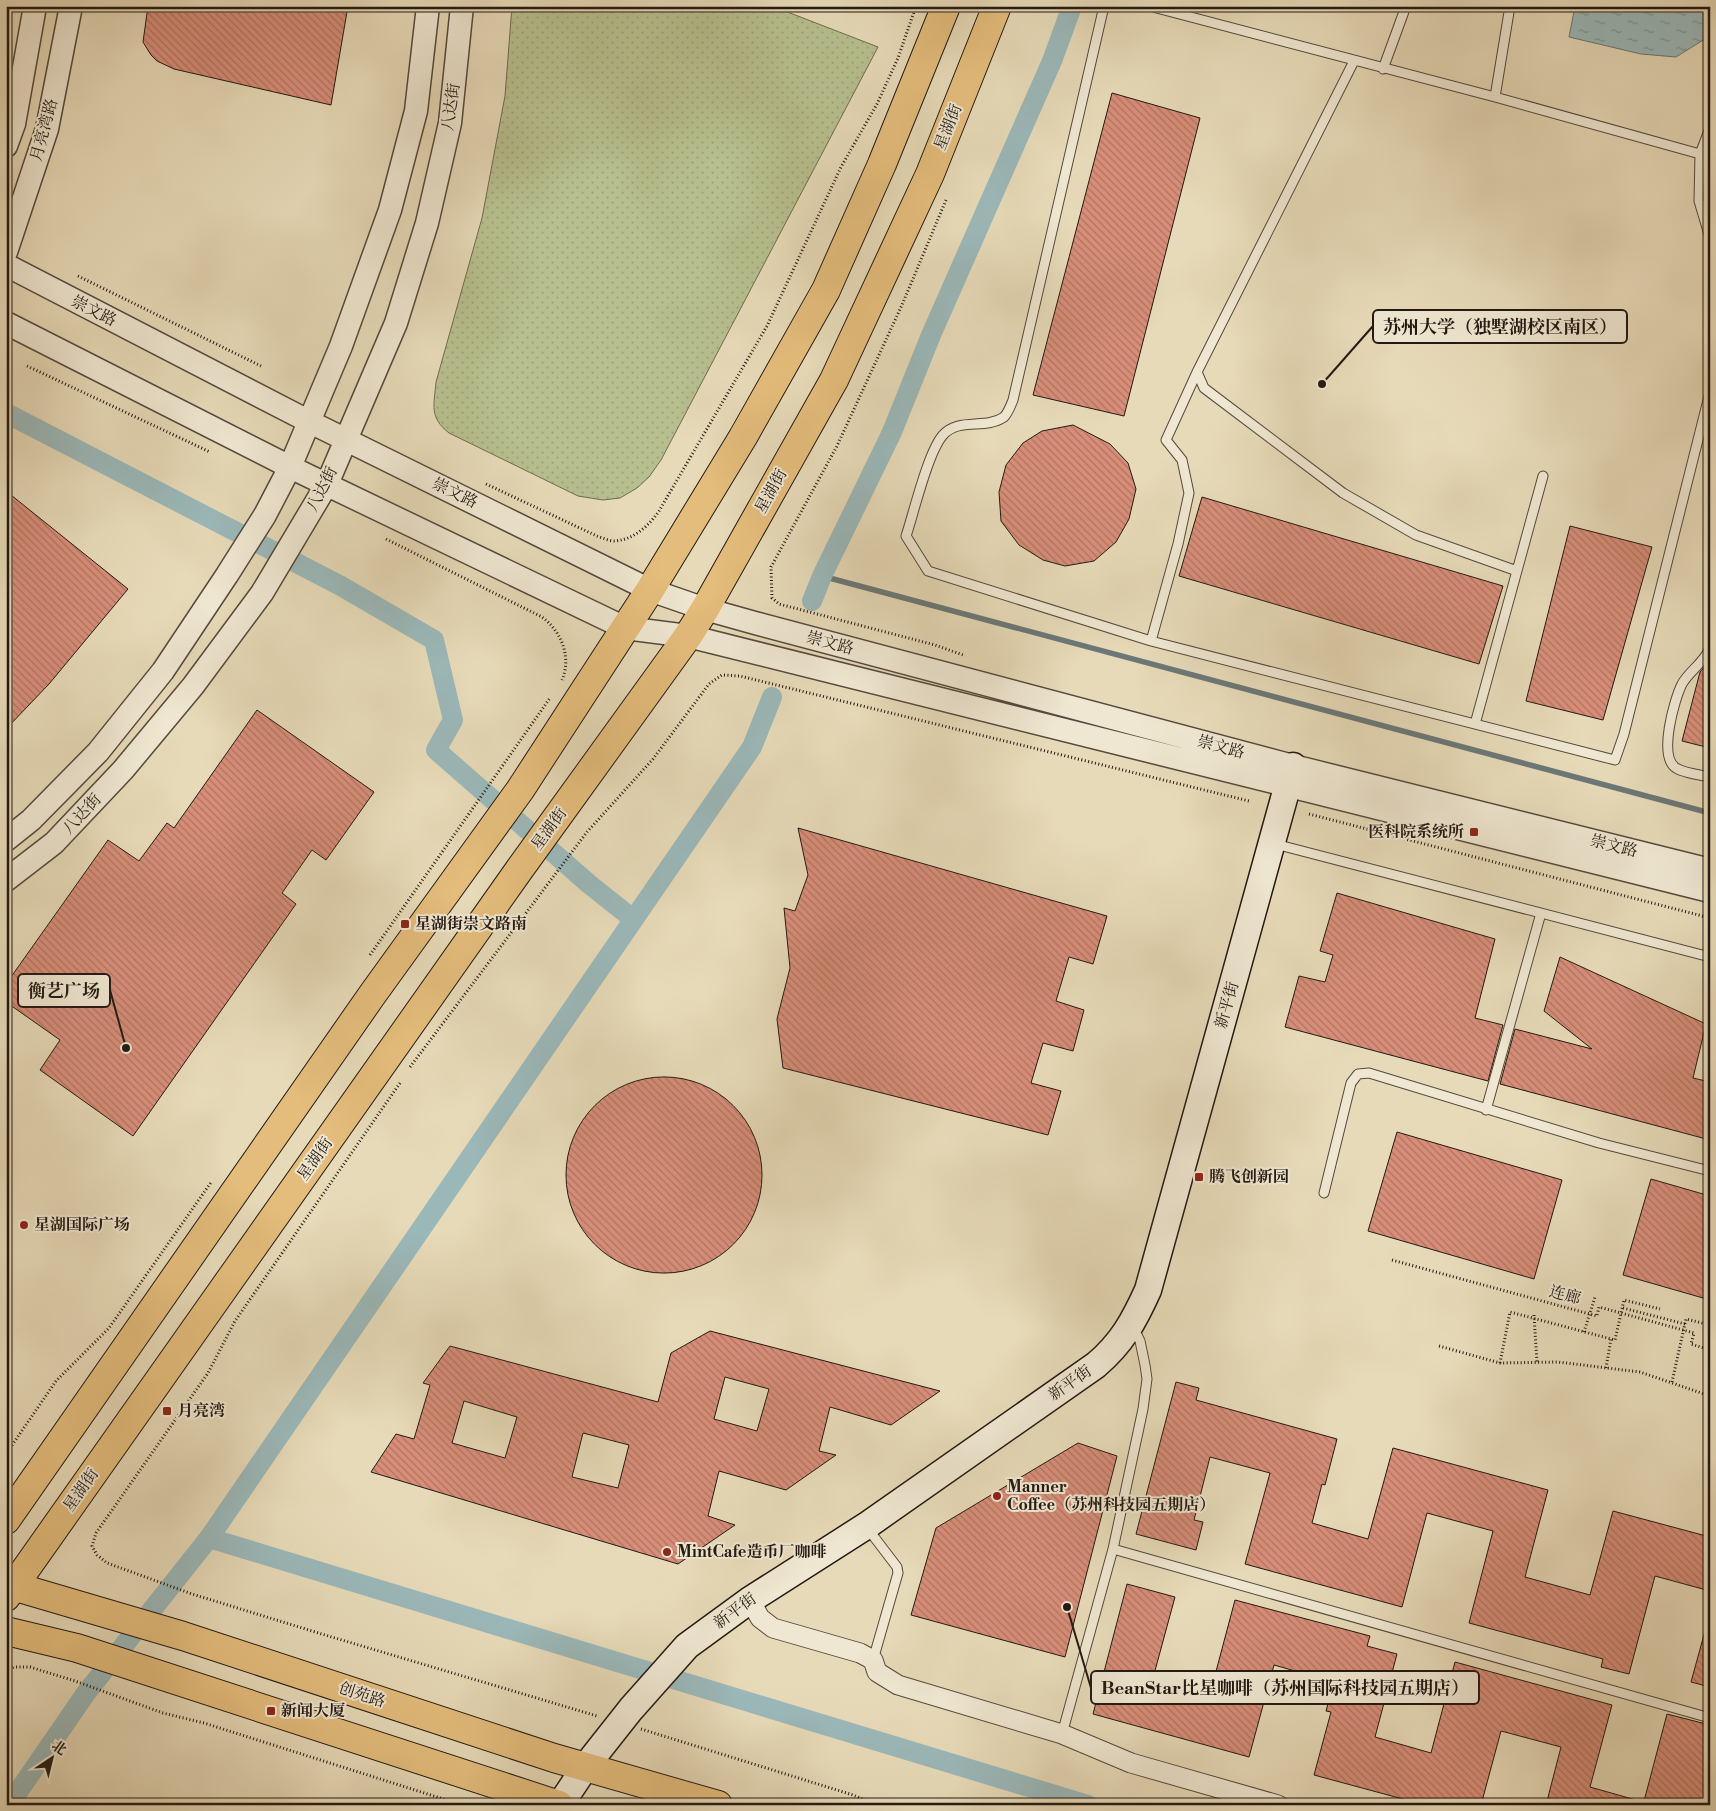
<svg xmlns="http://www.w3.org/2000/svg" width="1716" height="1811" font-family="'Libre Bodoni','Noto Serif SC',serif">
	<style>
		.grass { fill: url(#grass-dots); stroke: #6d6c50 }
		.water { fill: url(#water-ripples); stroke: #6b7877 }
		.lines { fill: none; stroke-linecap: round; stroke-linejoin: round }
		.stream { stroke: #6b7877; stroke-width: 5.5 }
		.canal { stroke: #9bb8b9; stroke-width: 20 }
		.building { fill: url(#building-back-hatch); stroke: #231913; fill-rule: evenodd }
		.service-casing { stroke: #54493c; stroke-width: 11 }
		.minor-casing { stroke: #54493c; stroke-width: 21 }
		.tertiary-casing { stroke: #54493c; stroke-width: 25 }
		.secondary-casing { stroke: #231913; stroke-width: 29 }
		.primary-casing { stroke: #231913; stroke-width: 30 }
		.path { stroke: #231913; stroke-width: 3; stroke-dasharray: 1 2.5; stroke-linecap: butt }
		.service { stroke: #efe7d1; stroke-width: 9 }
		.minor { stroke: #efe7d1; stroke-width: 19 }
		.tertiary { stroke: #efe7d1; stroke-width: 22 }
		.secondary { stroke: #efe7d1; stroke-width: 26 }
		.primary { stroke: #e4bd7c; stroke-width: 28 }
		.path-bridge { stroke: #231913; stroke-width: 3; stroke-dasharray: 1 2.5; stroke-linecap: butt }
		.poi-dot { fill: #8f2418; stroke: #efe7d1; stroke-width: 2 }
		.labels { text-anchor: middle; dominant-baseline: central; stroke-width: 4; stroke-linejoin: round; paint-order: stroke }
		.street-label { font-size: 16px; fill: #231913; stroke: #efe7d1 }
		.poi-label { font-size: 16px; font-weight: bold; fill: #231913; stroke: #efe7d1; text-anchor: start }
		.leader { fill: none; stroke: #231913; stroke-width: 2 }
		.callout-dot { fill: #231913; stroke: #efe7d1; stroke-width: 2 }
		.callout { fill: #efe7d1; stroke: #231913; stroke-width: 2 }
		.callout-label { font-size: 18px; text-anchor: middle; font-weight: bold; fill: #231913 }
	</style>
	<defs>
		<pattern id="grass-dots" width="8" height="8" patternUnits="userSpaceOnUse" patternTransform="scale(1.25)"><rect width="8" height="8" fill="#b7bf8e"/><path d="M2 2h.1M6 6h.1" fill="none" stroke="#9da47a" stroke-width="1.8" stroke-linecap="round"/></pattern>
		<pattern id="water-ripples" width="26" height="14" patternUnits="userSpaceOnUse" patternTransform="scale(1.25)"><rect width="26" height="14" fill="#9bb8b9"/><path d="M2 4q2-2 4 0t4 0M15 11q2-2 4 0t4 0" fill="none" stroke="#7e9595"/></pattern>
		<pattern id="building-back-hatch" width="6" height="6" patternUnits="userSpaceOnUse" patternTransform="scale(1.25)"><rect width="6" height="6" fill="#d88e79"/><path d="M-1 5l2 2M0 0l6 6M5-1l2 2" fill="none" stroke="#af7362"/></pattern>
	</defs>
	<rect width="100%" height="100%" fill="#e7dab8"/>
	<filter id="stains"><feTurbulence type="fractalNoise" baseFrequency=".004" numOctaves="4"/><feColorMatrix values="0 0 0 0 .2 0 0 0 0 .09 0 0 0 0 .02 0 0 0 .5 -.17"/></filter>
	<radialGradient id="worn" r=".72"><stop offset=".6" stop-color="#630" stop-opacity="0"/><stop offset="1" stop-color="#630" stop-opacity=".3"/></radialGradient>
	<path class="grass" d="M 512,6 L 772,6 L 878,47 L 661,460 L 649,477 L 637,488 L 620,498 L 603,500 L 578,496 L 449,433 C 429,417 434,406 436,382 L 482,218 L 505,96 Z"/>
	<path class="water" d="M 1575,6 L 1710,6 L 1710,31 L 1705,39 L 1676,57 L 1641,54 L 1569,37 Z"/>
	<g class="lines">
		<path class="stream" d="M 822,576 L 1710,813"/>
		<path class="canal" d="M 6,413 L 341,586 L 434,640 L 453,720 L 436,750 L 589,884 L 633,919
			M 812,601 L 822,576 L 892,432 L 931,335 L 1052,61 L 1071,9
			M 772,697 L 752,747 L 209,1538 L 1088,1805
			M 9,1805 L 86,1693 L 209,1538"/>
	</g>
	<path class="building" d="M 148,6 L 348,6 L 331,105 L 174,69 L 157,61 L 151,55 L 143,42 Z
		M 1112,93 L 1200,118 L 1124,416 L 1033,395 Z
		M 1073,425 L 1110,444 L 1128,463 L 1136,489 L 1129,519 L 1116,542 L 1094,561 L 1065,566 L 1043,560 L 1019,545 L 1001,521 L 999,492 L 1006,465 L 1023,443 L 1042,431 Z
		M 6,491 L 128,589 L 49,684 L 6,729 Z
		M 1202,497 L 1503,586 L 1479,664 L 1179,576 Z
		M 1570,526 L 1652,547 L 1603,720 L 1526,701 Z
		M 1710,661 L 1710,748 L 1682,741 L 1700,672 Z
		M 257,710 L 374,792 L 326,860 L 312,850 L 282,893 L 296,904 L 133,1136 L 40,1070 L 60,1040 L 6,1002 L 6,984 L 108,840 L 139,861 L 167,823 L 174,828 Z
		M 798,828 L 1107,916 L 1093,964 L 1069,957 L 1056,1001 L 1084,1010 L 1073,1051 L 1043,1043 L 1031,1083 L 1061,1091 L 1048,1135 L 783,1068 L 777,1019 L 790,968 L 784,908 L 795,911 L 808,875 Z
		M 1337,893 L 1495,939 L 1475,1018 L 1503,1025 L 1488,1081 L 1285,1027 L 1299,976 L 1325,982 L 1333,955 L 1320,951 Z
		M 1560,957 L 1706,1024 L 1693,1078 L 1710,1082 L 1710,1140 L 1500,1084 L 1515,1029 L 1592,1049 L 1544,1011 Z
		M566 1175a98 98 0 1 1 196 0a98 98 0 1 1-196 0Z
		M 1397,1132 L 1562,1180 L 1534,1279 L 1368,1231 Z
		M 1651,1179 L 1710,1196 L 1710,1300 L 1623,1275 Z
		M 710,1331 L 940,1391 L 891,1425 L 830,1407 L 819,1451 L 836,1455 L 786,1490 L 719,1471 L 708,1516 L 735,1525 L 678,1564 L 371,1472 L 396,1434 L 414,1439 L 430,1385 L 423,1383 L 450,1346 L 658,1402 L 671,1353 ZM 725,1377 L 769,1389 L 757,1431 L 714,1419 ZM 464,1401 L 517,1417 L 505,1458 L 452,1443 ZM 583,1433 L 629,1445 L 618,1488 L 572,1477 Z
		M 1176,1382 L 1199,1388 L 1196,1400 L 1337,1439 L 1325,1485 L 1322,1484 L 1312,1523 L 1368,1539 L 1393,1448 L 1548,1490 L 1525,1577 L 1590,1595 L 1613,1511 L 1710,1537 L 1710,1591 L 1655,1576 L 1629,1674 L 1601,1667 L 1603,1659 L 1469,1623 L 1493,1531 L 1427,1513 L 1402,1607 L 1245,1564 L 1270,1473 L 1210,1457 L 1194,1520 L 1203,1522 L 1196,1550 L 1136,1534 Z
		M 1078,1443 L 1117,1456 L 1065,1657 L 911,1615 L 936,1528 Z
		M 1127,1584 L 1175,1597 L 1153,1678 L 1210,1694 L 1235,1600 L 1370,1636 L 1367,1646 L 1397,1654 L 1375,1737 L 1431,1753 L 1455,1662 L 1612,1705 L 1590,1787 L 1636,1800 L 1636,1805 L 1546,1805 L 1561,1747 L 1501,1731 L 1481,1805 L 1425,1805 L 1314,1775 L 1331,1712 L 1326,1711 L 1334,1682 L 1274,1665 L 1249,1757 L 1093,1714 Z
		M 1705,1631 L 1710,1632 L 1710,1687 L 1691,1682 Z
		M 1667,1714 L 1710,1725 L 1710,1805 L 1643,1805 Z"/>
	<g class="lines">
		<defs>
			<path id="service" d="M 1104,6 L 1013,400 C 1011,405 1008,413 1004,417 C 985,430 959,417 943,435 C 928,452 914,512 906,536 L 928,571 L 1151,641 L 1615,760 L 1624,734 L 1710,392
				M 1149,6 L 1495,97 L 1700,154
				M 1354,61 L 1197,372 L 1204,388 L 1343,493 L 1416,535 L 1517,571
				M 1383,69 L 1406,6
				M 1495,97 L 1510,6
				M 1710,128 L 1700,154 L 1699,201 L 1710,238
				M 1151,641 L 1178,544 L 1189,493 L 1182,460 L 1166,440 L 1197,372
				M 1710,648 C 1703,664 1689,671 1682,684 C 1674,700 1658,757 1676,768 C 1683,773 1701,775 1710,777
				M 1475,724 L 1543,476
				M 1275,844 L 1710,957
				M 1486,1110 L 1541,913
				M 1324,1193 L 1351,1083 L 1358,1074 L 1369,1073 L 1599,1143 L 1710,1171
				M 868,1529 L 897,1567 L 898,1573 L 873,1660
				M 1113,1549 L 1710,1718
				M 1062,1734 L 1113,1549 L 1143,1409 L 1147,1379 L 1145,1365 L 1140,1341 L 1133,1327"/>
			<path id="minor" d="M 750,1600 L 760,1618 L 773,1628 L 860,1653 L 873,1660 L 877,1672 L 898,1685 L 1062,1734 L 1131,1763 L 1278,1805"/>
			<path id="tertiary" d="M 6,146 L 14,124 L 35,6
				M 6,252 L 47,129 L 71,6
				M 6,265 L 310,422 L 650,590 L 705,609 L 755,623 L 1293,766 L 1710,870
				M 6,323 L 290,467 L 625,628 L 688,636 L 1710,891
				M 6,840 L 31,820 L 98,752 L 163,671 L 227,575 L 265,515 L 290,467 L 341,346 L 390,210 L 416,111 L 428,6
				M 6,880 L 54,843 L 123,770 L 193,686 L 262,593 L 327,484 L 396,323 L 427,223 L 450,123 L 462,6"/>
			<path id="secondary" d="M 560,1805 L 586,1766 L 631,1709 L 687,1646 L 750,1600 L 869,1524 L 1096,1365 C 1122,1343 1134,1321 1148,1290 L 1293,766"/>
			<path id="primary" d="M 6,1520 L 372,995 L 520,790 L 650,590 L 743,437 L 826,290 L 882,164 L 946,6
				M 6,1584 L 183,1636 L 554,1758 L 718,1805
				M 6,1597 L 519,870 L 688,636 L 705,609 L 834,380 L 930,174 L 997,6
				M 6,1631 L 77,1648 L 559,1805"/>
		</defs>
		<use href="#service" class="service-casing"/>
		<use href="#minor" class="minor-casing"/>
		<use href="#tertiary" class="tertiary-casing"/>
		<use href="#secondary" class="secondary-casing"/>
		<use href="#primary" class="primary-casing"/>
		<path class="path" d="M 946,200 L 902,305 L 837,446 L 771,567 L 772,598 L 779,604 L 935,645 L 963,655
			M 78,276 L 261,366
			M 27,366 L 210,452
			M 486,484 L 599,537 C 604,538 609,541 614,541 C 633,540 649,526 659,511 L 767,326 L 841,167 L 877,104 L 898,58 L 916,6
			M 386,539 L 542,617 C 561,631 572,657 562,680
			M 1309,814 L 1710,918
			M 370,955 L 550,698
			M 410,1067 L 587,832 L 653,759 L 709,684 L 722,675 L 740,676 L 1249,801
			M 400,1083 L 235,1321 L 208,1373 L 96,1533 L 92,1546 L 97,1555 L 107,1563 L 192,1594 L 325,1635 L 597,1716
			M 1623,1308 L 1685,1324
			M 1534,1315 L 1537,1363
			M 1584,1332 L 1595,1297
			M 1439,1346 L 1500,1363 L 1558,1362 L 1640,1372 L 1710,1396
			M 1500,1363 L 1510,1312 L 1615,1340 L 1624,1300 L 1660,1309
			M 1606,1368 L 1611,1339
			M 1672,1382 L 1686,1319 L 1710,1325
			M 6,1454 L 56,1381 L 109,1328 L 212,1181
			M 6,1670 L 14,1667 L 30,1667 L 75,1681 L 163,1713 L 204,1723 L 462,1805
			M 641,1729 L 853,1795 L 876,1805"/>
		<use href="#service" class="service"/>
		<use href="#minor" class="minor"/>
		<use href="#tertiary" class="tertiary"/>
		<use href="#secondary" class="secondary"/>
		<use href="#primary" class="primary"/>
		<path class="path-bridge" d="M 1392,1260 L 1597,1316 L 1599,1307 L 1694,1333 L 1691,1344 L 1710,1350"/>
	</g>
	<g class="poi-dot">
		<rect x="1469" y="827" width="10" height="10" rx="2.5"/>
		<rect x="400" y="919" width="10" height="10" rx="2.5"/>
		<rect x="1194" y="1172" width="10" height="10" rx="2.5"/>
		<circle cx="24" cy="1225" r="5"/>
		<rect x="162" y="1406" width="10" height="10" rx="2.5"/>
		<circle cx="997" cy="1496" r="5"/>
		<circle cx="667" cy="1552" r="5"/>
		<rect x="266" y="1706" width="10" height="10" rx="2.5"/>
	</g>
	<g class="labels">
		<g class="street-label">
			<text transform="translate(451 107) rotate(-82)">八达街</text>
			<text transform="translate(948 127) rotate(-68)">星湖街</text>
			<text transform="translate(44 130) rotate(-75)">月亮湾路</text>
			<text transform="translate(94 311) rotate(27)">崇文路</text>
			<text transform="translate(322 489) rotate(-63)">八达街</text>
			<text transform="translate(771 491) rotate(-61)">星湖街</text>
			<text transform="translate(455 493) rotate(26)">崇文路</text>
			<text transform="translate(830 643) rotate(15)">崇文路</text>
			<text transform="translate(1221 747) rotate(15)">崇文路</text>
			<text transform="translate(82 814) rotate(-47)">八达街</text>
			<text transform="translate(549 829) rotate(-54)">星湖街</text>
			<text transform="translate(1614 846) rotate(14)">崇文路</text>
			<text transform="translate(1227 1005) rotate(-74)">新平街</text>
			<text transform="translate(315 1159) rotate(-55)">星湖街</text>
			<text transform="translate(1565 1295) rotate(15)">连廊</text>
			<text transform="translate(1070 1383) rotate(-35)">新平街</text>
			<text transform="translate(81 1490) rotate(-55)">星湖街</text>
			<text transform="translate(735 1611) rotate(-36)">新平街</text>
			<text transform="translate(362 1695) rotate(18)">创苑路</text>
		</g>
		<g class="poi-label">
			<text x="1464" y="832" text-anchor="end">医科院系统所</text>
			<text x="415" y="924">星湖街崇文路南</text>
			<text x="1209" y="1177">腾飞创新园</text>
			<text x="34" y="1225">星湖国际广场</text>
			<text x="177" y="1411">月亮湾</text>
			<text x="1007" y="1487">Manner<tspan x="1007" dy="18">Coffee（苏州科技园五期店）</tspan></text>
			<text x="677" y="1552">MintCafe造币厂咖啡</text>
			<text x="281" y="1711">新闻大厦</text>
		</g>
	</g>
	<path class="leader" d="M1322 384L1373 326M126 1048L110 990M1067 1607L1091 1688"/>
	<g class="callout-dot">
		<circle cx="1322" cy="384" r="5"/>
		<circle cx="126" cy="1048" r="5"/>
		<circle cx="1067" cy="1607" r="5"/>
	</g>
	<g class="callout">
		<rect x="1373" y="310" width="254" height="33" rx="5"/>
		<rect x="18" y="974" width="92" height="33" rx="5"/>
		<rect x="1091" y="1671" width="388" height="33" rx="5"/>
	</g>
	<g class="callout-label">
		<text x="1500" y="333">苏州大学（独墅湖校区南区）</text>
		<text x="64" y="997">衡艺广场</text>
		<text x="1285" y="1694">BeanStar比星咖啡（苏州国际科技园五期店）</text>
	</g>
	<rect width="1716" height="1811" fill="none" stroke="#e7dab8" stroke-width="25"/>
	<rect x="8" y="8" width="1701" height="1796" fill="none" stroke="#231913" stroke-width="2.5"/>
	<rect x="12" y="12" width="1691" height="1786" fill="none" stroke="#231913"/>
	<g transform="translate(52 1758) rotate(35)" stroke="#efe7d1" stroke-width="4" paint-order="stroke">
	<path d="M0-4L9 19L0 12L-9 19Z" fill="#231913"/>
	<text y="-8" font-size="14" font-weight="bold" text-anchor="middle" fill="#231913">北</text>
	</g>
	<rect width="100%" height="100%" filter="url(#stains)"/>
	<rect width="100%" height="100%" fill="url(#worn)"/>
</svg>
